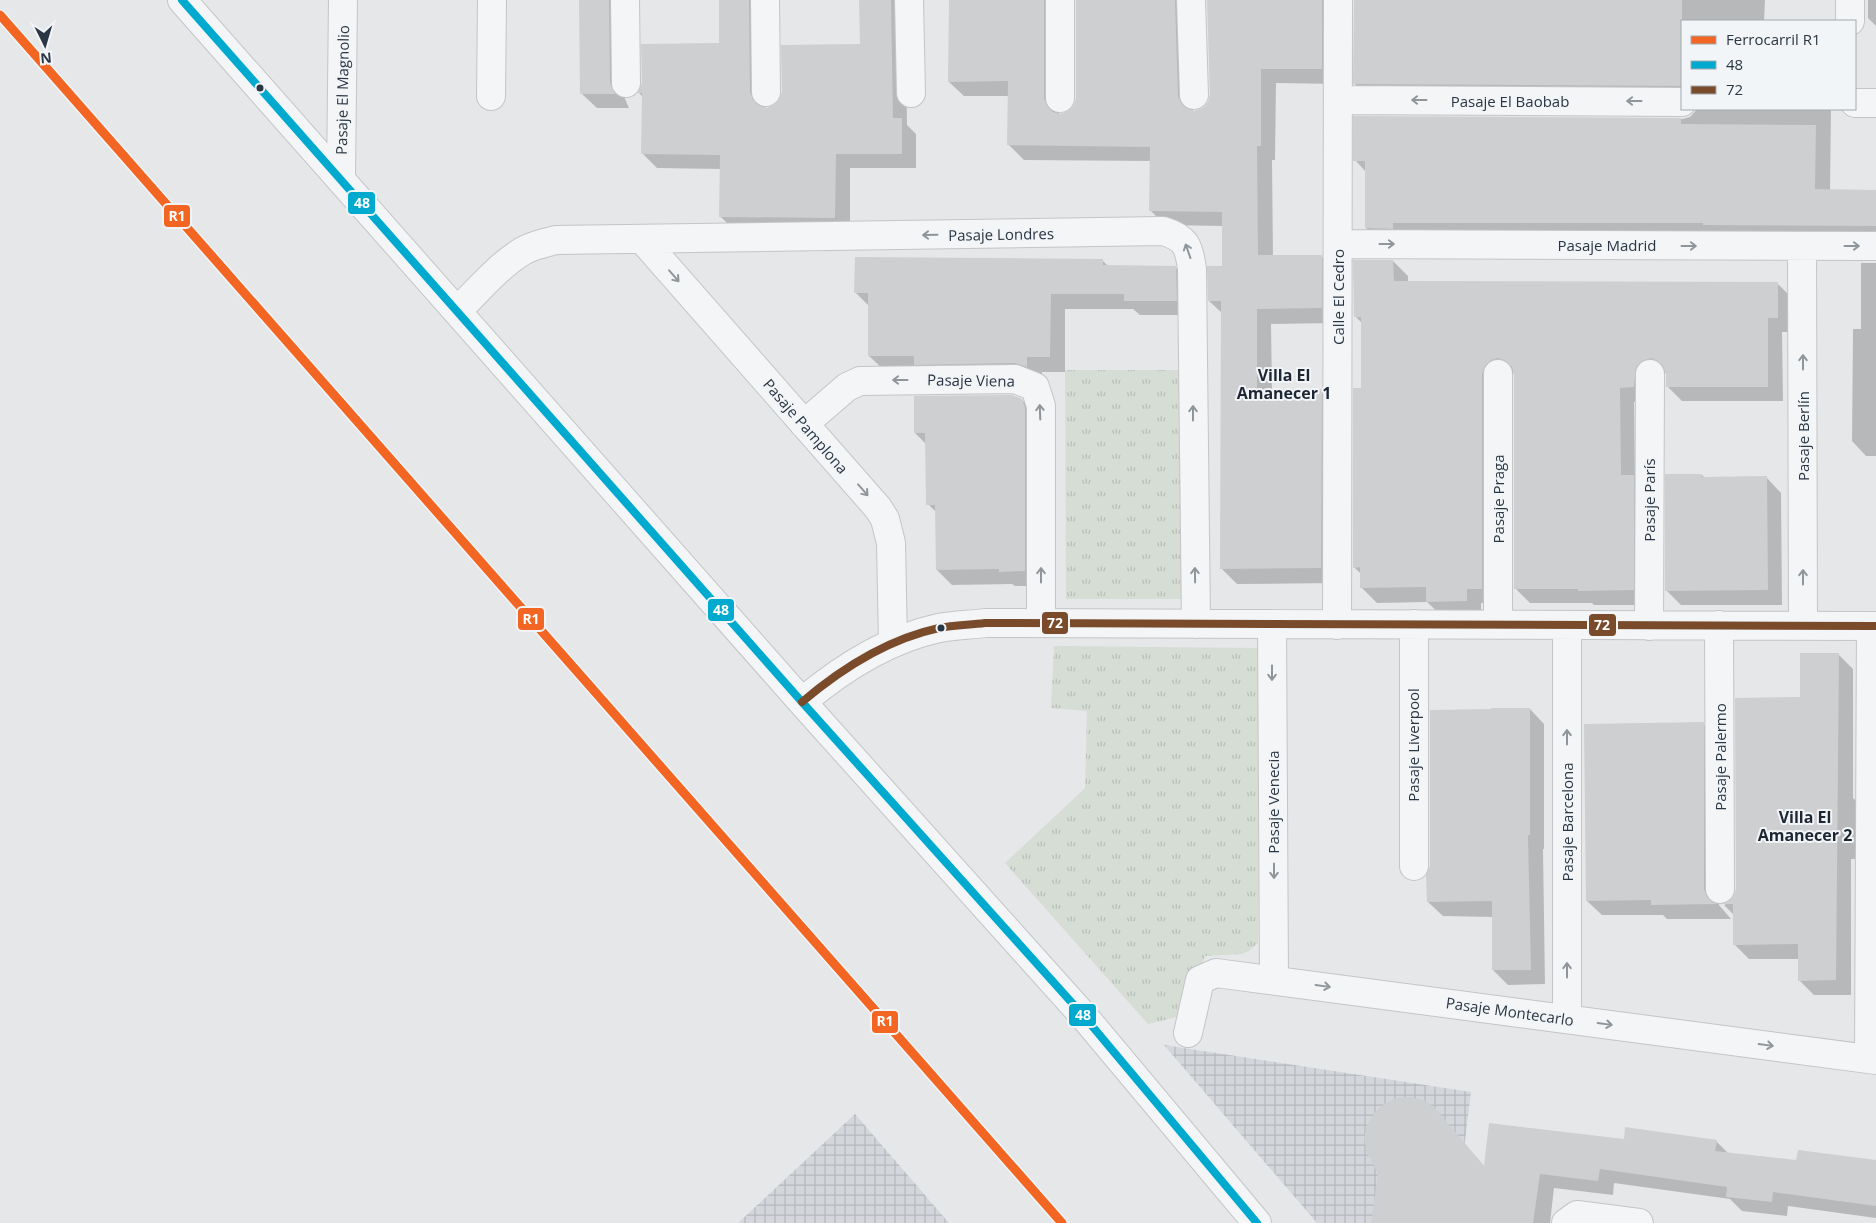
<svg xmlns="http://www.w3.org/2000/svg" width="1876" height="1223" font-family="'Open Sans',sans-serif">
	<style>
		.industrial { fill: url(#industrial-grid) }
		.park { fill: url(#park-tufts) }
		.shadow { fill: #0003 }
		.building { fill: #cdcfd1 }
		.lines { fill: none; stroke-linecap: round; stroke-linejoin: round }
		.street-casing { stroke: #c3c5c7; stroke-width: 30 }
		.street { stroke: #f3f5f6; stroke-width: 28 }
		.bus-1-casing { stroke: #f2f5f8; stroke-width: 11 }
		.bus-2-casing { stroke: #f2f5f8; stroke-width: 11 }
		.bus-1 { stroke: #00a9ce; stroke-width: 8 }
		.bus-2 { stroke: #7a4b2a; stroke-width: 8 }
		.rail-1-casing { stroke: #f2f5f8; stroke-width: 12 }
		.rail-1 { stroke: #f26522; stroke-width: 9 }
		.oneway { stroke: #8e969c }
		.bus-dot { fill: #2a3643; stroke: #f2f5f8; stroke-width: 2 }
		.labels { text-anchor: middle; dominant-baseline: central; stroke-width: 4; stroke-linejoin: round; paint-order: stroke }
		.street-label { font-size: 15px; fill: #2a3643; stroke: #f2f5f8 }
		.neighbourhood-label { font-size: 16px; font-weight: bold; fill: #1d2734; stroke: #f2f5f8 }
		.line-badge { stroke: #f2f5f8; stroke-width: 2 }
		.badge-label { font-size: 14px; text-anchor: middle; font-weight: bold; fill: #fff }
	</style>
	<defs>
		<pattern id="industrial-grid" width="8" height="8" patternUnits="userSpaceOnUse" patternTransform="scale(1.25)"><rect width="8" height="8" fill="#d3d7dc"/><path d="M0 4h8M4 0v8" fill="none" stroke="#b5b9be"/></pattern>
		<pattern id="park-tufts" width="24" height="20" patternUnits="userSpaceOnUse" patternTransform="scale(1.25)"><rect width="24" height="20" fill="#d6ddd5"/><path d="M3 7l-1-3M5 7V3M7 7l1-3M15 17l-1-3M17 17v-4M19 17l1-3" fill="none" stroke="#b8beb8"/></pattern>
	</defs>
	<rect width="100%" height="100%" fill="#e5e7e9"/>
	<path class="industrial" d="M 1164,1045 L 1471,1092 L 1455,1223 L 1317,1223 Z
		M 855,1114 L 949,1223 L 738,1223 Z"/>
	<path class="park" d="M 1065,370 L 1186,370 L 1186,599 L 1066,599 Z
		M 1054,646 L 1260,648 L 1258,943 L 1249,951 L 1242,954 L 1205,956 L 1185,1015 L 1148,1024 L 1005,863 L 1085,788 L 1087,711 L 1051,708 Z"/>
	<path class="shadow" d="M 581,0 L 626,0 L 624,16 L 625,99 L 629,108 L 597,108 L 582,94 Z
		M 720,0 L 764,0 L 765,109 L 774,107 L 861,45 L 860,0 L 905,0 L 907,125 L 916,134 L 916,168 L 850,168 L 850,233 L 735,231 L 720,216 L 721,169 L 657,168 L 642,153 L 643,97 L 639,93 L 643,83 L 720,45 Z
		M 950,0 L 1071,0 L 1059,15 L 1059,115 L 1069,112 L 1075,106 L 1077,99 L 1077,0 L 1202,0 L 1190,15 L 1193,112 L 1203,109 L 1209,103 L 1211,95 L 1208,0 L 1349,0 L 1337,84 L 1276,83 L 1275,160 L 1272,160 L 1273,257 L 1321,256 L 1336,271 L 1336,323 L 1271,324 L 1272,391 L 1321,390 L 1336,405 L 1336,583 L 1237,584 L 1222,569 L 1222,313 L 1209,301 L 1224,267 L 1223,226 L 1165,225 L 1150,210 L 1151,161 L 1024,160 L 1009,145 L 1009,96 L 964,96 L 949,82 Z
		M 1355,0 L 1765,0 L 1764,21 L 1682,21 L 1682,101 L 1370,99 L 1355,84 Z
		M 1868,0 L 1876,0 L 1876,26 L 1868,18 Z
		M 1697,109 L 1831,109 L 1830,190 L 1876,191 L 1876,244 L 1381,243 L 1366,228 L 1366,172 L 1355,160 L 1355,117 L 1682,119 L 1690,117 Z
		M 1102,260 L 1108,266 L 1175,267 L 1190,282 L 1191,315 L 1140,315 L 1133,309 L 1065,309 L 1065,372 L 1042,372 L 1042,381 L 884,370 L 869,356 L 869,306 L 855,292 Z
		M 1393,261 L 1408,276 L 1408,282 L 1777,283 L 1792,298 L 1792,332 L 1782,332 L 1783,401 L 1682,401 L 1667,386 L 1666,373 L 1664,373 L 1657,375 L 1649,402 L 1634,402 L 1635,478 L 1648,491 L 1648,605 L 1594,605 L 1592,603 L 1530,603 L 1515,588 L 1515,373 L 1505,375 L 1497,603 L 1481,603 L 1481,616 L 1442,616 L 1427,602 L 1377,603 L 1362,588 L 1362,575 L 1354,567 L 1362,389 L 1362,323 L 1355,316 Z
		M 1861,263 L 1876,263 L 1876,456 L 1866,456 L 1852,441 L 1853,329 L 1861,329 Z
		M 1022,400 L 1037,415 L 1040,586 L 1015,586 L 1012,584 L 952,585 L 937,570 L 937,513 L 928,504 L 927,445 L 915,433 Z
		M 1702,475 L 1705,478 L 1767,478 L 1781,493 L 1782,605 L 1681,605 L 1666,590 Z
		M 1838,654 L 1853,669 L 1853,798 L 1869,813 L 1869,859 L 1851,859 L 1851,995 L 1814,995 L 1799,980 L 1799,959 L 1749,959 L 1734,944 L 1734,915 L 1724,905 L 1729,903 L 1734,898 L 1801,698 Z
		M 1530,709 L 1544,724 L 1544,849 L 1543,849 L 1545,984 L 1508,985 L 1493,970 L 1493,917 L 1443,916 L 1428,902 Z
		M 1703,724 L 1718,739 L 1719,905 L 1731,919 L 1667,919 L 1663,915 L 1602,915 L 1587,901 Z
		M 1434,1109 L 1485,1167 L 1625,1140 L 1716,1141 L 1729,1154 L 1797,1161 L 1876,1162 L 1876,1218 L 1788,1206 L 1787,1216 L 1742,1211 L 1730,1199 L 1614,1183 L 1613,1195 L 1554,1188 L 1550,1223 L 1372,1223 Z"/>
	<path class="building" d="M 579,0 L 609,0 L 610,83 L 615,94 L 580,94 Z
		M 719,0 L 749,0 L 750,92 L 753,100 L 758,105 L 766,108 L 774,105 L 779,100 L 782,92 L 781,45 L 860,44 L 859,0 L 891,0 L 893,118 L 902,118 L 902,154 L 836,154 L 835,218 L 719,217 L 720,155 L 641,154 L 642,93 L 637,93 L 642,83 L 641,44 L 719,43 Z
		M 949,0 L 1044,0 L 1044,98 L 1047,106 L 1053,112 L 1060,114 L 1068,111 L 1074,105 L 1076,98 L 1076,0 L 1175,0 L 1178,96 L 1181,103 L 1186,108 L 1194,111 L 1203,108 L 1208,102 L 1210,95 L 1207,0 L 1322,0 L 1322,69 L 1261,69 L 1261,146 L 1257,146 L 1258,255 L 1322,255 L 1322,308 L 1257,309 L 1257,390 L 1322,389 L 1321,568 L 1220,569 L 1221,301 L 1208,301 L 1207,266 L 1222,266 L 1222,212 L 1149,211 L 1150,147 L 1007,145 L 1008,81 L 948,82 Z
		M 1354,0 L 1682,0 L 1682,86 L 1353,84 Z
		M 1353,116 L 1681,118 L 1681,124 L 1816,125 L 1815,189 L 1876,190 L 1876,226 L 1703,225 L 1703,223 L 1393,223 L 1393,229 L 1365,228 L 1365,161 L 1353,161 Z
		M 855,257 L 1103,259 L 1103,265 L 1176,266 L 1177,301 L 1124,301 L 1124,294 L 1051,294 L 1050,357 L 1027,357 L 1027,367 L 1015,363 L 914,365 L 914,356 L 868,356 L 868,293 L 854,293 Z
		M 1353,260 L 1393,260 L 1394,281 L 1778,282 L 1778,318 L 1768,318 L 1768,387 L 1666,387 L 1666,374 L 1663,366 L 1658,361 L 1651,358 L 1642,361 L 1636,367 L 1634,387 L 1620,388 L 1621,475 L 1634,475 L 1634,590 L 1578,591 L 1578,589 L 1514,589 L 1514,374 L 1512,367 L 1506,361 L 1498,358 L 1491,360 L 1485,366 L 1482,374 L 1482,589 L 1467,589 L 1467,601 L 1426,602 L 1426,587 L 1360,588 L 1360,567 L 1353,568 L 1353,388 L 1361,388 L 1361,317 L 1354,317 Z
		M 1012,395 L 1022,399 L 1025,408 L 1025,571 L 999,572 L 999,569 L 936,570 L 935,505 L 926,505 L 925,433 L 914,433 L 914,396 Z
		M 1665,474 L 1702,474 L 1702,477 L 1767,476 L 1768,590 L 1665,591 Z
		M 1800,653 L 1839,653 L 1836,980 L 1798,981 L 1798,944 L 1733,945 L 1733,904 L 1722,904 L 1728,902 L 1733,897 L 1736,889 L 1735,698 L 1800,697 Z
		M 1491,708 L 1530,708 L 1530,835 L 1528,835 L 1531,970 L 1492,970 L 1492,902 L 1491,901 L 1427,902 L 1426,875 L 1430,866 L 1430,710 L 1491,709 Z
		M 1704,722 L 1704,889 L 1707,897 L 1712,902 L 1718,904 L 1651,905 L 1651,900 L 1586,901 L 1584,724 Z
		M 1410,1097 L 1424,1100 L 1435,1108 L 1484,1166 L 1489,1123 L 1624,1139 L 1625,1127 L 1717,1140 L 1715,1151 L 1796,1160 L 1798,1150 L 1876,1160 L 1876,1206 L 1773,1192 L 1772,1202 L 1726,1197 L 1727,1187 L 1600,1169 L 1598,1181 L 1540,1174 L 1533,1223 L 1371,1223 L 1378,1174 L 1367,1152 L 1364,1139 L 1367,1125 L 1374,1113 L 1384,1104 L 1397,1098 Z"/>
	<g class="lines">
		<defs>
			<path id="street" d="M 182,0 L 802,702 L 1082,1014 L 1257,1223
				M 625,0 L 626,83
				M 765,0 L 766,92
				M 909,0 L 911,93
				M 1060,0 L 1060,98
				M 1191,0 L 1194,95
				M 1850,21 L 1850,0
				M 491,96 L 492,0
				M 1338,100 L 1682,102
				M 1855,103 L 1876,103
				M 341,179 L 343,0
				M 642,239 L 878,508 L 885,519 L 891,543 L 893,643
				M 1338,244 L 1876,246
				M 1802,246 L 1803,626
				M 457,311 C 478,291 498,266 523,251 C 533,245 545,243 556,240 L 1163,231 C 1186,238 1189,246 1192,269 L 1196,624
				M 1498,374 L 1498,625
				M 804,424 L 847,387 L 860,381 L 1015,379 L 1035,387 L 1041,406 L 1041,623
				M 1272,624 L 1274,980
				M 1337,625 L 1338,0
				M 1719,625 L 1720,889
				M 1649,626 L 1650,374
				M 802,702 C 842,668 888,639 939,628 C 954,625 970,625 985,623 L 1876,626
				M 1414,866 L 1414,624
				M 1567,1019 L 1567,625
				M 1188,1033 L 1200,980 L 1216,973 L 1876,1060
				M 1869,1059 L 1871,626
				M 1566,1223 L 1577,1215 L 1639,1223"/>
		</defs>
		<use href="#street" class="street-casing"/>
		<use href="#street" class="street"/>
		<defs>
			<path id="bus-1" d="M 182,0 L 802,702 L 1082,1014 L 1257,1223"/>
			<path id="bus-2" d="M 802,702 C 842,668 888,639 939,628 C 954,625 970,625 985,623 L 1876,626"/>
		</defs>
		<use href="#bus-1" class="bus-1-casing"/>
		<use href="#bus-2" class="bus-2-casing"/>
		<use href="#bus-1" class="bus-1"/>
		<use href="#bus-2" class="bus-2"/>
		<defs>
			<path id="rail-1" d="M 0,15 L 1062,1223"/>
		</defs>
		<use href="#rail-1" class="rail-1-casing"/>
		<use href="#rail-1" class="rail-1"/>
	</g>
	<defs><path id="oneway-shaft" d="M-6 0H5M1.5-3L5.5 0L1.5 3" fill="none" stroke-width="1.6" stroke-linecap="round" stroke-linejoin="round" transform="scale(1.25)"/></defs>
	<g class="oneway">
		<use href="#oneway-shaft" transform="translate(1419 100) rotate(-180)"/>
		<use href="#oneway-shaft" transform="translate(1634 101) rotate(-180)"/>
		<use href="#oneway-shaft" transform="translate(930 235) rotate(179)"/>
		<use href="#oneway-shaft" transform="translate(1387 244)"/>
		<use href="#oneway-shaft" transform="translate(1689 246)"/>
		<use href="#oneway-shaft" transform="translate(1852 246)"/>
		<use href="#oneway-shaft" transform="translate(1188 251) rotate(-109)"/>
		<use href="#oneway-shaft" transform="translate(674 276) rotate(49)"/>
		<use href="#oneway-shaft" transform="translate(1803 362) rotate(-90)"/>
		<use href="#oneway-shaft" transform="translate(900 380) rotate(180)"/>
		<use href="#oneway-shaft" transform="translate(1040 412) rotate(-92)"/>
		<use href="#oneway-shaft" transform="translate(1193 413) rotate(-90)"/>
		<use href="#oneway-shaft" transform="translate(863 490) rotate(49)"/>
		<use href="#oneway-shaft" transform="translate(1041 575) rotate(-90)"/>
		<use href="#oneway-shaft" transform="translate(1195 575) rotate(-91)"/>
		<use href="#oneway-shaft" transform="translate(1803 577) rotate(-90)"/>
		<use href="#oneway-shaft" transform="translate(1272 673) rotate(90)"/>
		<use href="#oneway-shaft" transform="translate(1567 737) rotate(-90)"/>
		<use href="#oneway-shaft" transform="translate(1274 871) rotate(90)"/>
		<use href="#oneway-shaft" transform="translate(1567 970) rotate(-90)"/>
		<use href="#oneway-shaft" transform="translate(1323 986) rotate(8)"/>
		<use href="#oneway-shaft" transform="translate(1605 1024) rotate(8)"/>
		<use href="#oneway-shaft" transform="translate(1766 1045) rotate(8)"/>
	</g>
	<g class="bus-dot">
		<circle cx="260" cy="88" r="4.5"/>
		<circle cx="941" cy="628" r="4.5"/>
	</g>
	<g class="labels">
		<g class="street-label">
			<text transform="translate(342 90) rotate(-89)">Pasaje El Magnolio</text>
			<text x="1510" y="101">Pasaje El Baobab</text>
			<text transform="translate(1001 234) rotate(-1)">Pasaje Londres</text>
			<text x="1607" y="245">Pasaje Madrid</text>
			<text transform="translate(1338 297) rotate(-90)">Calle El Cedro</text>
			<text transform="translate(971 380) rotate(1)">Pasaje Viena</text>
			<text transform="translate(806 426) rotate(49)">Pasaje Pamplona</text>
			<text transform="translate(1803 436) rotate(-90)">Pasaje Berlín</text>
			<text transform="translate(1498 499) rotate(-90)">Pasaje Praga</text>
			<text transform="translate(1649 500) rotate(-90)">Pasaje París</text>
			<text transform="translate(1413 745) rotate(-90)">Pasaje Liverpool</text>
			<text transform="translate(1720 757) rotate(-90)">Pasaje Palermo</text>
			<text transform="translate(1273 802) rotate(-90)">Pasaje Venecia</text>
			<text transform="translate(1567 822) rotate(-90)">Pasaje Barcelona</text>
			<text transform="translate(1510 1011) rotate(8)">Pasaje Montecarlo</text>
		</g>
		<g class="neighbourhood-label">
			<text x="1284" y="375">Villa El<tspan x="1284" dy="18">Amanecer 1</tspan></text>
			<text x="1805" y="817">Villa El<tspan x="1805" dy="18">Amanecer 2</tspan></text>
		</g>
	</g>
	<g class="line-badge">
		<rect x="347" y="191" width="29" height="24" rx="5" fill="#00a9ce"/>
		<rect x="163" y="204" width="28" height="24" rx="5" fill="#f26522"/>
		<rect x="707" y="598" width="28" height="24" rx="5" fill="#00a9ce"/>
		<rect x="517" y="607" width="28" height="24" rx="5" fill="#f26522"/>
		<rect x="1041" y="611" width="28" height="24" rx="5" fill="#7a4b2a"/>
		<rect x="1588" y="613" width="29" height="24" rx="5" fill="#7a4b2a"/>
		<rect x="1068" y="1003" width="29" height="24" rx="5" fill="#00a9ce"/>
		<rect x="871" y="1010" width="28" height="24" rx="5" fill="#f26522"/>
	</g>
	<g class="badge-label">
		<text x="362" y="208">48</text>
		<text x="177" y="221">R1</text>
		<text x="721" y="615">48</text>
		<text x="531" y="624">R1</text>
		<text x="1055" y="628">72</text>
		<text x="1602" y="630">72</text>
		<text x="1083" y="1020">48</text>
		<text x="885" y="1026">R1</text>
	</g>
	<rect x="1681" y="20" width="175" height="90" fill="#f2f5f8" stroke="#a2a9b0"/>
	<rect x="1691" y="36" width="25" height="8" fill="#f26522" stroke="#a2a9b0"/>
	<text x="1726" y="45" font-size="15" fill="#2a3643">Ferrocarril R1</text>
	<rect x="1691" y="61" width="25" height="8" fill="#00a9ce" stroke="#a2a9b0"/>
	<text x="1726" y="70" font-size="15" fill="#2a3643">48</text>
	<rect x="1691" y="86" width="25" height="8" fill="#7a4b2a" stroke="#a2a9b0"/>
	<text x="1726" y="95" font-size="15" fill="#2a3643">72</text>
	<g transform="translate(45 45) rotate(175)" stroke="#f2f5f8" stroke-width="4" paint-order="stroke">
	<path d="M0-4L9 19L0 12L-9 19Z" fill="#2a3643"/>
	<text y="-8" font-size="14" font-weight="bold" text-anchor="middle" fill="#2a3643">N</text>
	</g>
</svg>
